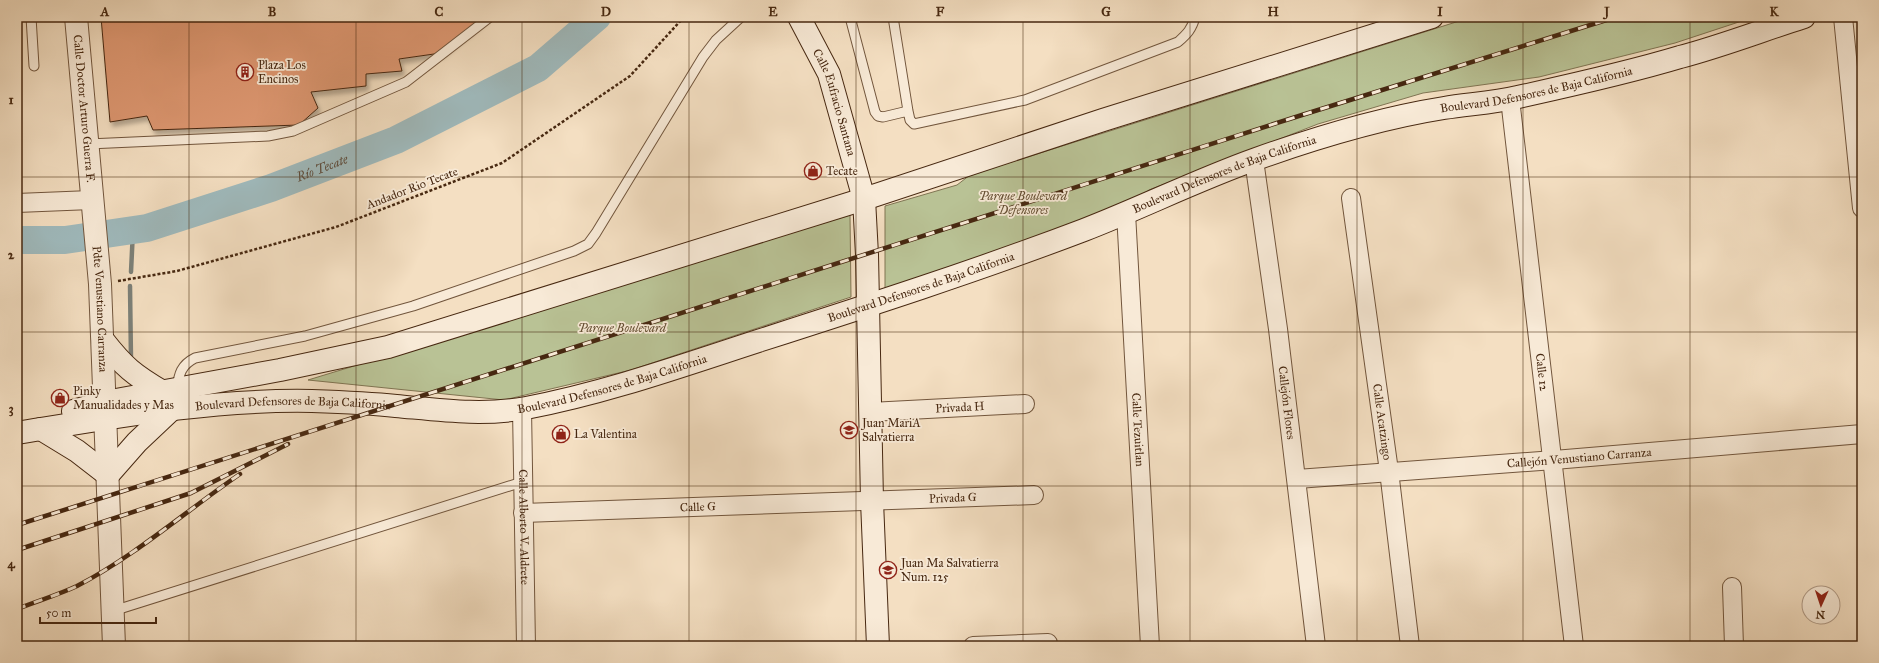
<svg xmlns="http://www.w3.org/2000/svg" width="1879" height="663" font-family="'IM FELL Great Primer',serif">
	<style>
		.green { fill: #b9c295; stroke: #807553 }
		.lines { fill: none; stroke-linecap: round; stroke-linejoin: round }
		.stream { stroke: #7c8078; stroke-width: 4.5 }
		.river { stroke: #9fbabd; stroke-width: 28 }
		.building { fill: #dd9771; stroke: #472811; filter: url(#shadow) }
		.service-casing { stroke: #72563d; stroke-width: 11 }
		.minor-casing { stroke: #72563d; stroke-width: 20 }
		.tertiary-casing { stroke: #72563d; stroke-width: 24 }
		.secondary-casing { stroke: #472811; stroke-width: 24 }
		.path { stroke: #472811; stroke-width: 2.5; stroke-dasharray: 3 2; stroke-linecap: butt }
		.service { stroke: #f8ead7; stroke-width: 9 }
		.minor { stroke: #f8ead7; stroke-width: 18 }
		.tertiary { stroke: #f8ead7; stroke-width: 22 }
		.secondary { stroke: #f8ead7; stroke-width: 22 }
		.rail-casing { stroke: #472811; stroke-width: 4.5 }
		.rail { stroke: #f8ead7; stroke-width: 3; stroke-dasharray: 9; stroke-linecap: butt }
		.grid { fill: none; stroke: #472811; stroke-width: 1; stroke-opacity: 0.55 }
		.labels { text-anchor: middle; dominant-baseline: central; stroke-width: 3.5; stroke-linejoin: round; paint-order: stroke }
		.poi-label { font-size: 12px; fill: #472811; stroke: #f8ead7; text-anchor: start }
		.street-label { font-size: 12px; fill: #472811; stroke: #f8ead7 }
		.park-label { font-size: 12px; font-style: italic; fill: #644e32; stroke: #f8ead7 }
		.water-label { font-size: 13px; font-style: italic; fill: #5d4c3c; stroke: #f8ead7 }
		.neatline { fill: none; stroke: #472811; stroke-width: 1.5 }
		.grid-label { font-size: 13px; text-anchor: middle; font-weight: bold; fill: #472811 }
	</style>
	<defs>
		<filter id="shadow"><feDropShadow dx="2.5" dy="4.5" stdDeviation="2" flood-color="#0004"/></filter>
	</defs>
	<rect width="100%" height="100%" fill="#f4dfc2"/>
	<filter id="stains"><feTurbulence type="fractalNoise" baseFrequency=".005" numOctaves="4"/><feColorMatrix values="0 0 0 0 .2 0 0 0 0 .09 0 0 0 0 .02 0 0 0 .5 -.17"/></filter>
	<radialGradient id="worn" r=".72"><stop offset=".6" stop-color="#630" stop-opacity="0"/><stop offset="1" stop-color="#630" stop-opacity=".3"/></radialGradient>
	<path class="green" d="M 1472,17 L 1754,17 L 1675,43 L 1539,77 L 1423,93 L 1318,124 L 1149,190 L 1109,220 L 885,291 L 885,206 L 957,185 L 970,175 Z
		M 850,215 L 851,297 L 631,370 L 504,400 L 308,380 Z"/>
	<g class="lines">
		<path class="stream" d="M 131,272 L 133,230
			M 130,286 L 131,360"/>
		<path class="river" id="s1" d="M 17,240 L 65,240 L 147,228 L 271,188 L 396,140 L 538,68 L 597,17"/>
	</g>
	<path class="building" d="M 101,17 L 486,17 L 441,53 L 399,59 L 402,71 L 366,74 L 366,86 L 311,92 L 318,108 L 299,125 L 153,130 L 147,116 L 110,122 Z"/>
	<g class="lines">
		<defs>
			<path id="service" d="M 31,17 L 34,66
				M 850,17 L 875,112 L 878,116 L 883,117 L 908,111
				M 893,17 L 908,111 L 910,120 L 914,124 L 1025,100 L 1178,42 C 1187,34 1192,29 1195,17
				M 88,144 L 268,136 L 293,131 L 406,82 L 490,17
				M 177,388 C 179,374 181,365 195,358 L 305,336 L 413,306 L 574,251 L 588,244 L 596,233 L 703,57 L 716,40 L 741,17
				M 113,611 L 522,482"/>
			<g id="minor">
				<path d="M 1843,17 L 1862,208"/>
				<path id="s2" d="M 1510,99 L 1574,646"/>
				<path id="s3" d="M 1254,160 L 1278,329 L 1316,646"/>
				<path id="s4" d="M 1351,198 L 1389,471 L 1410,646"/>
				<path d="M 17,203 L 91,200"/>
				<path id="s5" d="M 1126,213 L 1150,646"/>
				<path id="s6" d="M 522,409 L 526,646"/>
				<path id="s7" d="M 870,412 L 1025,404"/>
				<path id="s8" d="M 1297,479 L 1554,460 L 1862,434"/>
				<path id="s9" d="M 523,513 L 1034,495"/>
				<path d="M 1732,587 L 1734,646"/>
				<path d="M 973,646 L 1048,643"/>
			</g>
			<g id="tertiary">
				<path id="s10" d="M 76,17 L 100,284 L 114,646"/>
			</g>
			<g id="secondary">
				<path id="s11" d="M 799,17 L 829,74 L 864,199 L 867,255 L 872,501 L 878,646"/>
				<path d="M 103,340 C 124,367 134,375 163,392"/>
				<path d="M 73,411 L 105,402 L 280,370 L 388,347 L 864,199 L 1103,120 L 1432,17"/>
				<path d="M 41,429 L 77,451 L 108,475 L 137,442 L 172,409"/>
				<path id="s12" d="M 17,433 C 115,417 213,399 312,401 C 340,402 368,403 396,406 C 440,410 482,416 526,408 C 605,393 681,366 758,341 C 867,306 976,271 1084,230 C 1141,208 1197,180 1256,159 C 1315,138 1381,118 1444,108 C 1468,104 1493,103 1518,97 C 1572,85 1627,73 1680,57 C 1722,46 1763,30 1804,17"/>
			</g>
		</defs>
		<use href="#service" class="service-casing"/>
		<use href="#minor" class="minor-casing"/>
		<use href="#tertiary" class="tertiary-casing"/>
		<use href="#secondary" class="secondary-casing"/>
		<path class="path" d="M 118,281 L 177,271 L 336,227 L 502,163 L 630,76 L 684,17"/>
		<use href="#service" class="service"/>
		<use href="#minor" class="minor"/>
		<use href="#tertiary" class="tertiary"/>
		<use href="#secondary" class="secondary"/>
		<defs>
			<path id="rail" d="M 17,525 L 1302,115 L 1616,17
				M 17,550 L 191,493 L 288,444
				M 17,609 C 37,601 58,595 77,586 C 135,556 186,511 240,474"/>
		</defs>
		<use href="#rail" class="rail-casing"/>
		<use href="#rail" class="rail"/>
	</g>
	<path class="grid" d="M 189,17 L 189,646M 356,17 L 356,646M 522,17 L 522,646M 689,17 L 689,646M 856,17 L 856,646M 1023,17 L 1023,646M 1190,17 L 1190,646M 1357,17 L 1357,646M 1523,17 L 1523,646M 1690,17 L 1690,646M 17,177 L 1862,177M 17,332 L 1862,332M 17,486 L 1862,486"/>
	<defs>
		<symbol id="building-ring" viewBox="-11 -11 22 22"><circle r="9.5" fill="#f8ead7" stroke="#8f2418" stroke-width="1.5"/><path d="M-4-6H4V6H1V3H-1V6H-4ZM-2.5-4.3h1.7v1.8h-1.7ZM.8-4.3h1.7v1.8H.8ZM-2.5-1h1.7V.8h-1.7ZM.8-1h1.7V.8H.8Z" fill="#8f2418"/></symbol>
		<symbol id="shop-ring" viewBox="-11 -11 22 22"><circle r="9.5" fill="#f8ead7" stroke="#8f2418" stroke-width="1.5"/><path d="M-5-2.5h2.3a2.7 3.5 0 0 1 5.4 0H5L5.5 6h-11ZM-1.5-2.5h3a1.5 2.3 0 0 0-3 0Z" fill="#8f2418"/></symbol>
		<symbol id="school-ring" viewBox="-11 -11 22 22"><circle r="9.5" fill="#f8ead7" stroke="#8f2418" stroke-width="1.5"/><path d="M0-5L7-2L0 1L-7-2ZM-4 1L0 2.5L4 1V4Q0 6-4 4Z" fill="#8f2418"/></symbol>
	</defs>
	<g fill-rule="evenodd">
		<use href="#building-ring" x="235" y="62" width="20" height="20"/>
		<use href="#shop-ring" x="803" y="161" width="20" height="20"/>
		<use href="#shop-ring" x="50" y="388" width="20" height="20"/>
		<use href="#school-ring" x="839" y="420" width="20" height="20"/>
		<use href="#shop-ring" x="551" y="424" width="20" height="20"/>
		<use href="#school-ring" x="878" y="560" width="20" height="20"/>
	</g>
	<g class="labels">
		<g class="poi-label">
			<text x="258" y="65">Plaza Los<tspan x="258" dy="14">Encinos</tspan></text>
			<text x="826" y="171">Tecate</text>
			<text x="73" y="391">Pinky<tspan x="73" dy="14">Manualidades y Mas</tspan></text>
			<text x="862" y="423">Juan MariA<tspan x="862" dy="14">Salvatierra</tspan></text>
			<text x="574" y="434">La Valentina</text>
			<text x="901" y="563">Juan Ma Salvatierra<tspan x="901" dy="14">Num. 125</tspan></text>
		</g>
		<g class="street-label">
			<text stroke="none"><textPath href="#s12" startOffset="1573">Boulevard Defensores de Baja California</textPath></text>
			<text stroke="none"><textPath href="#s11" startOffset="93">Calle Eufracio Santana</textPath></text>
			<text stroke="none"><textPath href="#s10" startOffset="92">Calle Doctor Arturo Guerra F.</textPath></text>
			<text stroke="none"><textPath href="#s12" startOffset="1249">Boulevard Defensores de Baja California</textPath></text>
			<text transform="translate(412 188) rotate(-21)">Andador Rio Tecate</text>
			<text stroke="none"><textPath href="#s12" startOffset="925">Boulevard Defensores de Baja California</textPath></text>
			<text stroke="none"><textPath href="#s10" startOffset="293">Pdte Venustiano Carranza</textPath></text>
			<text stroke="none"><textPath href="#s2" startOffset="275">Calle 12</textPath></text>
			<text stroke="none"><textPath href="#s12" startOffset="601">Boulevard Defensores de Baja California</textPath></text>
			<text stroke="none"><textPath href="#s3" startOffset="245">Callejón Flores</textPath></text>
			<text stroke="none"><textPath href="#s12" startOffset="278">Boulevard Defensores de Baja California</textPath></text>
			<text stroke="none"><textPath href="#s7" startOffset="90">Privada H</textPath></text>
			<text stroke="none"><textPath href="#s4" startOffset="226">Calle Acatzingo</textPath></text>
			<text stroke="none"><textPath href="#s5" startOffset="217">Calle Tezuitlan</textPath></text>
			<text stroke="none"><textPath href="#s8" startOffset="283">Callejón Venustiano Carranza</textPath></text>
			<text stroke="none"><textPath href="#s9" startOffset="430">Privada G</textPath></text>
			<text stroke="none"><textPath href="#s9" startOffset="175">Calle G</textPath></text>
			<text stroke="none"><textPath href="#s6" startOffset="118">Calle Alberto V. Aldrete</textPath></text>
		</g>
		<g class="park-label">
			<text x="1023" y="196">Parque Boulevard<tspan x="1023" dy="14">Defensores</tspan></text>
			<text x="622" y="328">Parque Boulevard</text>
		</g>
		<g class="water-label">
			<text stroke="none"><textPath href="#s1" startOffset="316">Río Tecate</textPath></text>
		</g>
	</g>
	<rect width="1879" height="663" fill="none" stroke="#f4dfc2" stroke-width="44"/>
	<g transform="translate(1821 605) rotate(183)"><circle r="19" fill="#f8ead7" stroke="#b19c88"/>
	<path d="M0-3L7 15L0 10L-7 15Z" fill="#8f2418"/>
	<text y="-6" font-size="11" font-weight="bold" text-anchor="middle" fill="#472811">N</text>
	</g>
	<path d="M40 617v6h116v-6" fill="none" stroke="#472811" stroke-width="2"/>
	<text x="46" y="617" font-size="12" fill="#472811" stroke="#f8ead7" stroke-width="3" paint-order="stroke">50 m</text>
	<rect x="22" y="22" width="1835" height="619" class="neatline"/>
	<g class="grid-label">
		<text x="105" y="16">A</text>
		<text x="272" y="16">B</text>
		<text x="439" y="16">C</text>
		<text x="606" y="16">D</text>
		<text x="773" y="16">E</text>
		<text x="940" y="16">F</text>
		<text x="1106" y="16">G</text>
		<text x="1273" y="16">H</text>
		<text x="1440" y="16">I</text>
		<text x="1607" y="16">J</text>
		<text x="1774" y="16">K</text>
		<text x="11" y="104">1</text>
		<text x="11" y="259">2</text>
		<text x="11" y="413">3</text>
		<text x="11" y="568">4</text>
	</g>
	<rect width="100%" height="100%" filter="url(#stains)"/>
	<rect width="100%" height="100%" fill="url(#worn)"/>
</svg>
